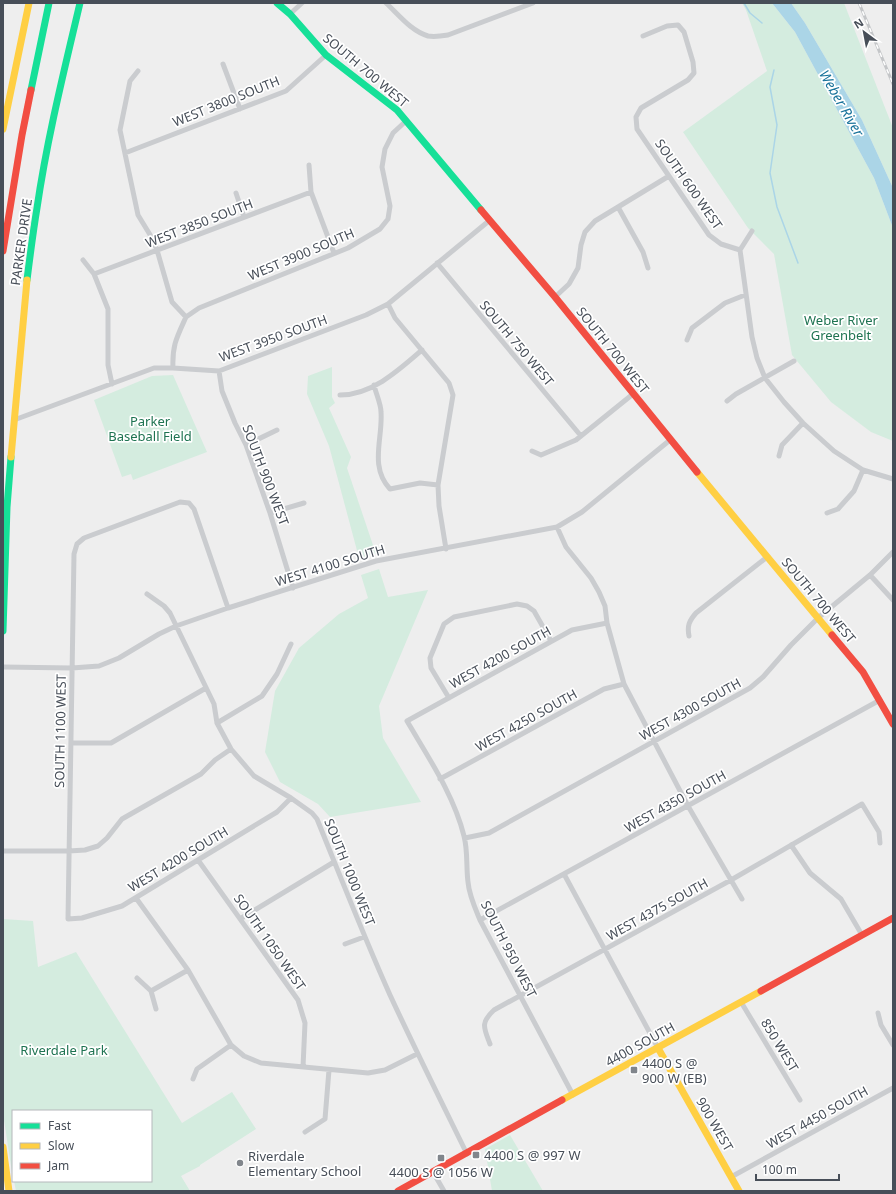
<svg xmlns="http://www.w3.org/2000/svg" width="896" height="1194" font-family="'Noto Sans',sans-serif">
	<style>
		.green { fill: #d4ecdf }
		.water { fill: #abd5e7 }
		.lines { fill: none; stroke-linecap: round; stroke-linejoin: round }
		.stream { stroke: #abd5e7; stroke-width: 1.5 }
		.street { stroke: #cacccf; stroke-width: 5 }
		.fast { stroke: #16e098; stroke-width: 7 }
		.slow { stroke: #ffcf43; stroke-width: 7 }
		.jam { stroke: #f24e42; stroke-width: 7 }
		.rail-casing { stroke: #c4c6c8; stroke-width: 3 }
		.rail { stroke: #fff; stroke-width: 1.5; stroke-dasharray: 4.5; stroke-linecap: butt }
		.poi-dot { fill: #81868c; stroke: #fff; stroke-width: 1.5 }
		.labels { text-anchor: middle; dominant-baseline: central; stroke-width: 3.5; stroke-linejoin: round; paint-order: stroke }
		.street-label { font-size: 13px; fill: #474e58; stroke: #fff }
		.park-label { font-size: 13px; fill: #1e7351; stroke: #fff }
		.poi-label { font-size: 13px; fill: #474e58; stroke: #fff; text-anchor: start }
		.water-label { font-size: 14px; font-style: italic; fill: #18729a; stroke: #fff }
	</style>
	<rect width="100%" height="100%" fill="#eee"/>
	<path class="green" d="M 742,3 L 772,3 L 795,32 L 874,178 L 893,228 L 893,441 L 871,432 L 831,402 L 792,355 L 774,254 L 748,228 L 683,132 L 767,71 L 746,10 Z
		M 791,3 L 844,3 L 893,128 L 893,188 L 862,120 L 805,23 Z
		M 332,367 L 332,397 L 335,403 L 329,408 L 351,457 L 347,468 L 376,554 L 359,558 L 329,446 L 307,394 L 308,376 Z
		M 173,375 L 207,452 L 133,480 L 131,474 L 122,477 L 94,400 L 152,376 Z
		M 379,569 L 388,597 L 428,590 L 379,706 L 383,738 L 421,802 L 330,817 L 318,804 L 280,782 L 265,752 L 275,691 L 299,648 L 339,614 L 368,598 L 361,575 Z
		M 3,919 L 33,921 L 38,967 L 76,952 L 182,1123 L 232,1092 L 256,1129 L 200,1165 L 200,1166 L 181,1176 L 190,1191 L 16,1191 L 14,1181 L 151,1181 L 151,1111 L 13,1111 L 13,1179 L 4,1120 L 3,1107 Z
		M 510,1135 L 543,1191 L 492,1191 L 485,1149 Z"/>
	<path class="water" d="M 772,3 L 791,3 L 805,23 L 862,120 L 893,188 L 893,228 L 874,178 L 795,32 Z"/>
	<g class="lines">
		<path class="stream" d="M 744,3 L 750,13 L 762,23
			M 774,70 L 770,87 L 777,125 L 770,173 L 777,207 L 798,263"/>
		<path class="street" d="M 386,3 C 399,15 411,31 428,36 C 434,37 442,36 448,35 L 533,3
			M 290,14 L 302,3
			M 643,36 L 667,26 L 678,25 L 684,32 L 693,62 L 694,73 L 688,80 L 641,108 L 636,117 L 637,129 L 709,235 L 721,244 L 740,250
			M 223,64 L 240,109
			M 138,71 L 130,81 L 120,130 L 138,215 L 152,238 L 157,250 L 172,302 L 186,317 C 177,337 172,345 173,368
			M 125,153 L 286,91 L 326,55
			M 309,165 L 311,192 L 334,253
			M 236,193 L 244,217
			M 618,207 L 643,252 L 648,268
			M 752,231 L 740,250 L 752,337 L 757,358 L 765,378 L 784,402 L 803,423 L 834,451 L 863,470 L 893,479
			M 83,260 L 94,274 L 108,309 L 108,365 L 112,384
			M 437,263 L 581,436
			M 94,274 L 311,192
			M 555,297 L 569,284 L 578,268 L 581,245 L 585,232 L 595,221 L 669,176
			M 388,304 L 395,318 L 449,383 L 453,395 L 438,485 L 439,506 L 446,549
			M 186,317 L 199,308 L 348,248 L 380,229 L 388,219 L 390,206 L 382,167 L 385,149 L 393,133 L 406,121
			M 687,340 L 692,328 L 725,303 L 745,295
			M 219,371 L 222,391 L 235,423 L 246,445 L 270,513 L 293,588
			M 374,385 C 376,394 381,404 381,412 C 383,439 369,466 390,489 L 420,483 L 438,485
			M 340,395 C 372,395 399,370 422,350
			M 727,401 L 736,394 L 794,361
			M 14,420 L 154,368 L 173,368 L 219,371 L 366,315 L 388,304 L 490,220
			M 246,445 L 277,430
			M 532,451 L 541,455 L 576,440 L 633,394
			M 779,456 L 782,445 L 803,423
			M 270,513 L 304,503
			M 827,513 L 838,509 L 854,491 L 863,470
			M 557,527 L 566,547 L 591,578 L 599,592 L 605,606 L 607,623 L 624,684 L 688,806 L 742,899
			M 870,575 L 893,600
			M 147,594 L 164,606 L 170,613 L 214,704 L 217,723 L 231,749 L 254,776 L 291,798 L 312,813 L 317,819 C 341,878 364,937 390,995 C 415,1049 441,1101 467,1154
			M 228,608 L 194,509 L 189,503 L 180,502 L 84,538 L 77,544 L 74,554 L 68,919 L 82,918 L 122,906 L 277,812 L 291,798
			M 689,636 C 687,626 689,621 696,613 L 767,557
			M 3,667 L 72,668 L 99,666 L 119,658 L 159,634 L 176,626 L 228,608 L 376,561 L 557,527 L 582,512 L 670,440
			M 449,698 L 431,668 L 430,658 L 444,624 L 454,617 L 517,604 L 527,606 L 534,611 L 551,641
			M 217,723 L 262,696 L 277,674 L 291,644
			M 71,743 L 111,743 L 206,688
			M 440,779 L 604,689 L 624,684
			M 465,838 L 489,833 L 750,688 L 763,677 L 791,645 L 818,618 L 870,575 L 893,552
			M 791,845 L 810,873 L 841,899 L 862,935
			M 3,851 L 69,851 L 85,850 L 98,846 L 107,838 L 122,819 L 201,774 L 215,760 L 231,749
			M 198,860 L 298,1000 L 305,1023 L 303,1067
			M 564,874 L 658,1048
			M 136,898 L 188,970 L 231,1045 L 244,1056 L 261,1063 L 368,1073 L 385,1070 L 417,1054
			M 240,919 L 334,862
			M 480,920 L 880,700
			M 345,944 L 364,937
			M 137,978 L 151,991 L 156,1009
			M 151,991 L 188,970
			M 741,1002 L 800,1100
			M 878,1013 L 881,1025 L 893,1045
			M 490,1044 C 484,1028 480,1023 494,1010 L 731,880 L 862,804 L 879,832 L 880,843
			M 193,1079 L 197,1069 L 231,1045
			M 573,1095 L 480,920 C 475,908 469,895 468,882 C 466,867 468,851 464,836 C 454,795 428,757 407,721 L 572,630 L 607,623
			M 305,1132 L 325,1119 L 329,1070
			M 433,1172 L 444,1191
			M 731,1177 L 893,1088"/>
		<path class="fast" d="M 277,3 L 290,14 L 326,55 L 397,110 L 481,210
			M 31,90 L 49,3
			M 27,280 C 30,256 33,232 37,208 C 47,139 64,71 80,3
			M 3,631 L 7,507 L 11,457"/>
		<path class="slow" d="M 3,129 L 29,3
			M 11,457 L 27,280
			M 697,472 L 832,635
			M 658,1048 L 739,1191
			M 562,1100 L 761,991
			M 3,1147 L 9,1191"/>
		<path class="jam" d="M 481,210 L 555,297 L 697,472
			M 3,251 L 22,135 L 31,90
			M 832,635 L 863,672 L 893,724
			M 761,991 L 893,918
			M 398,1191 L 562,1100"/>
		<defs>
			<path id="rail" d="M 859,3 L 893,84"/>
		</defs>
		<use href="#rail" class="rail-casing"/>
		<use href="#rail" class="rail"/>
	</g>
	<g class="poi-dot">
		<rect x="630" y="1066" width="8" height="8" rx="2"/>
		<rect x="472" y="1151" width="8" height="8" rx="2"/>
		<rect x="437" y="1154" width="8" height="8" rx="2"/>
		<circle cx="240" cy="1163" r="4"/>
	</g>
	<g class="labels">
		<g class="street-label">
			<text transform="translate(366 70) rotate(40)">SOUTH 700 WEST</text>
			<text transform="translate(226 101) rotate(-22)">WEST 3800 SOUTH</text>
			<text transform="translate(689 184) rotate(55)">SOUTH 600 WEST</text>
			<text transform="translate(199 223) rotate(-21)">WEST 3850 SOUTH</text>
			<text transform="translate(21 242) rotate(-82)">PARKER DRIVE</text>
			<text transform="translate(301 254) rotate(-23)">WEST 3900 SOUTH</text>
			<text transform="translate(273 338) rotate(-20)">WEST 3950 SOUTH</text>
			<text transform="translate(517 343) rotate(50)">SOUTH 750 WEST</text>
			<text transform="translate(613 350) rotate(51)">SOUTH 700 WEST</text>
			<text transform="translate(266 475) rotate(69)">SOUTH 900 WEST</text>
			<text transform="translate(330 565) rotate(-17)">WEST 4100 SOUTH</text>
			<text transform="translate(819 600) rotate(50)">SOUTH 700 WEST</text>
			<text transform="translate(500 657) rotate(-29)">WEST 4200 SOUTH</text>
			<text transform="translate(690 709) rotate(-29)">WEST 4300 SOUTH</text>
			<text transform="translate(526 720) rotate(-29)">WEST 4250 SOUTH</text>
			<text transform="translate(60 731) rotate(-89)">SOUTH 1100 WEST</text>
			<text transform="translate(675 801) rotate(-29)">WEST 4350 SOUTH</text>
			<text transform="translate(178 859) rotate(-31)">WEST 4200 SOUTH</text>
			<text transform="translate(350 872) rotate(68)">SOUTH 1000 WEST</text>
			<text transform="translate(657 909) rotate(-29)">WEST 4375 SOUTH</text>
			<text transform="translate(270 942) rotate(55)">SOUTH 1050 WEST</text>
			<text transform="translate(509 949) rotate(63)">SOUTH 950 WEST</text>
			<text transform="translate(640 1044) rotate(-29)">4400 SOUTH</text>
			<text transform="translate(780 1045) rotate(59)">850 WEST</text>
			<text transform="translate(817 1117) rotate(-29)">WEST 4450 SOUTH</text>
			<text transform="translate(715 1124) rotate(60)">900 WEST</text>
		</g>
		<g class="park-label">
			<text x="841" y="320">Weber River<tspan x="841" dy="15">Greenbelt</tspan></text>
			<text x="150" y="421">Parker<tspan x="150" dy="15">Baseball Field</tspan></text>
			<text x="64" y="1050">Riverdale Park</text>
		</g>
		<g class="poi-label">
			<text x="642" y="1063">4400 S @<tspan x="642" dy="15">900 W (EB)</tspan></text>
			<text x="484" y="1155">4400 S @ 997 W</text>
			<text x="248" y="1156">Riverdale<tspan x="248" dy="15">Elementary School</tspan></text>
			<text x="441" y="1172" text-anchor="middle">4400 S @ 1056 W</text>
		</g>
		<g class="water-label">
			<text transform="translate(842 103) rotate(60)">Weber River</text>
		</g>
	</g>
	<rect width="896" height="1194" fill="none" stroke="#474e58" stroke-width="8"/>
	<rect x="12" y="1110" width="140" height="72" fill="#ffffff" stroke="#b5b8bc"/>
	<rect x="20" y="1123" width="20" height="6" fill="#16e098" stroke="#b5b8bc"/>
	<text x="48" y="1130" font-size="12" fill="#474e58">Fast</text>
	<rect x="20" y="1143" width="20" height="6" fill="#ffcf43" stroke="#b5b8bc"/>
	<text x="48" y="1150" font-size="12" fill="#474e58">Slow</text>
	<rect x="20" y="1163" width="20" height="6" fill="#f24e42" stroke="#b5b8bc"/>
	<text x="48" y="1170" font-size="12" fill="#474e58">Jam</text>
	<g transform="translate(864 32) rotate(328)" stroke="#ffffff" stroke-width="3" paint-order="stroke">
	<path d="M0-3L7 15L0 10L-7 15Z" fill="#474e58"/>
	<text y="-6" font-size="11" font-weight="bold" text-anchor="middle" fill="#474e58">N</text>
	</g>
	<path d="M756 1174v6h83v-6" fill="none" stroke="#474e58" stroke-width="2"/>
	<text x="762" y="1174" font-size="12" fill="#474e58" stroke="#ffffff" stroke-width="3" paint-order="stroke">100 m</text>
</svg>
